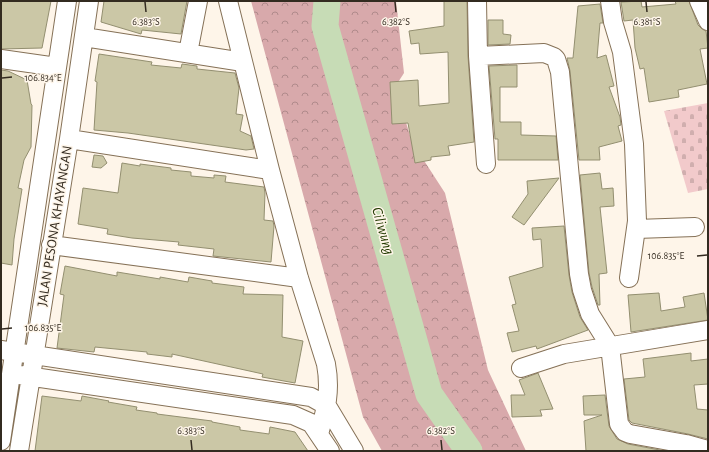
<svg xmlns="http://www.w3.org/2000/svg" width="709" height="452" font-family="'Alegreya Sans',sans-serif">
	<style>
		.forest { fill: url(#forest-crowns) }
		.cemetery { fill: url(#cemetery-stones) }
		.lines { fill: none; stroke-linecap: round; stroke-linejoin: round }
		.river { stroke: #c7dcb6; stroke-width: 27 }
		.building { fill: #cbc7a6; stroke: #938f70 }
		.minor-casing { stroke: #857157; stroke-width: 20 }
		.minor { stroke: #fff; stroke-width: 18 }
		.ticks { fill: none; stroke: #332b20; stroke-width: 1.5 }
		.labels { text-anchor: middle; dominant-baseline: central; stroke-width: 3; stroke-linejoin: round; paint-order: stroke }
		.street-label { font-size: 14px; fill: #332b20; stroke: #fef5e9 }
		.water-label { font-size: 15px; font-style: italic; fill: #243c03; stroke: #fef5e9 }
		.ticks-label { font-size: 10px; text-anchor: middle; fill: #332b20; stroke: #fef5e9; stroke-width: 3; stroke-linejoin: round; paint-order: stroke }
	</style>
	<defs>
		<pattern id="forest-crowns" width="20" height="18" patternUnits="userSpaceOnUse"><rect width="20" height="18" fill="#d8a9ab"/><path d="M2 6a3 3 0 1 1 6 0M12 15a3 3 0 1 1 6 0" fill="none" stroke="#b08a8b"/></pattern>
		<pattern id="cemetery-stones" width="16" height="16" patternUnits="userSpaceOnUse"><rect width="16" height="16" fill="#f2cacb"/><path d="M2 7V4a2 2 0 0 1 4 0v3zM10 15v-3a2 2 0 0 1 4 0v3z" fill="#d0aeae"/></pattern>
	</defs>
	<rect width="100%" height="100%" fill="#fef5e9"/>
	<path class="forest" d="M 251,1 L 396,1 L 404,73 L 395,87 L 412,142 L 445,193 L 488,370 L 526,451 L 382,451 L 363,417 Z"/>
	<path class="cemetery" d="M 708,103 L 708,189 L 688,193 L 664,111 Z"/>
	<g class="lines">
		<path class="river" d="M 327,1 L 325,26 L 429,394 L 469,451"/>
	</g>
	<path class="building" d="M 1,1 L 51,1 L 42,48 L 1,49 Z
		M 104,1 L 187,1 L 181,34 L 142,30 L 141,34 L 101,22 Z
		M 444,1 L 467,1 L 468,56 L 474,142 L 448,146 L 450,155 L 431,157 L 431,160 L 415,163 L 408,123 L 392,124 L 390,82 L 418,80 L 419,106 L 449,103 L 448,52 L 420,54 L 419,43 L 411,44 L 409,31 L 444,26 Z
		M 641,1 L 642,7 L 676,4 L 675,1 L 689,1 L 698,25 L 702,29 L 706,31 L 708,48 L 700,49 L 707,84 L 678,90 L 679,97 L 649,102 L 644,68 L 640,69 L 635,48 L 633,20 L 624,21 L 621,2 Z
		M 600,4 L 603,23 L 600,23 L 597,58 L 606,55 L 614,86 L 609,87 L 620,117 L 621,125 L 618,126 L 622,141 L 599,147 L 600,160 L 579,160 L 570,71 L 567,58 L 573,58 L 578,6 Z
		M 488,20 L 503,20 L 503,34 L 511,35 L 510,44 L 488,45 Z
		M 99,54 L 152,62 L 151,65 L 181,68 L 182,64 L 197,66 L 197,69 L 235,73 L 239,88 L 236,114 L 243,115 L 240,131 L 251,136 L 254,149 L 246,150 L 128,133 L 94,130 L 97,82 L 95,81 Z
		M 517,65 L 517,87 L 500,87 L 500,122 L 521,122 L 521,135 L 556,136 L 558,160 L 498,160 L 498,139 L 495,139 L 489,66 Z
		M 1,70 L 8,71 L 27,80 L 31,104 L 32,105 L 31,147 L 24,160 L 18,188 L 22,189 L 14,239 L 12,265 L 1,263 Z
		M 94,155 L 103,156 L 107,163 L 101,168 L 92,167 Z
		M 122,163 L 140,166 L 140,164 L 171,168 L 171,170 L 191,172 L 191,176 L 214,178 L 214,175 L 226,176 L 225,182 L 264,187 L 265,193 L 264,220 L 273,221 L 274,226 L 271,262 L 213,256 L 214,249 L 178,245 L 179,242 L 132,238 L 107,234 L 108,229 L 78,224 L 83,188 L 118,193 Z
		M 600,173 L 602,189 L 613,188 L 614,206 L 600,207 L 607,273 L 599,274 L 600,305 L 598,305 L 592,287 L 589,273 L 580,175 Z
		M 559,178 L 524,225 L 512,217 L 528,194 L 527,181 Z
		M 564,226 L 569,275 L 572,292 L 580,317 L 588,330 L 537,349 L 536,346 L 512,352 L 507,333 L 519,331 L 512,305 L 516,304 L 509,277 L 543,267 L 541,239 L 533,240 L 532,228 Z
		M 65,266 L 117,276 L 117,272 L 160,279 L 160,277 L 188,282 L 189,277 L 212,281 L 212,283 L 244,287 L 243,294 L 283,295 L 282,337 L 303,341 L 295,383 L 262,377 L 263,374 L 172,354 L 172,357 L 147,354 L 147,352 L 95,347 L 94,352 L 57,348 L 64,295 L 60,294 Z
		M 659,293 L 661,311 L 685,307 L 683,297 L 704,293 L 708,320 L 631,332 L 628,295 Z
		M 691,353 L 691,361 L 708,359 L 708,384 L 694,385 L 697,409 L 708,410 L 708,439 L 688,434 L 632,423 L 629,420 L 624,379 L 645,377 L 643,359 Z
		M 538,373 L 553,409 L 540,410 L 542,416 L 512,417 L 511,395 L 525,395 L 519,380 Z
		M 605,395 L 609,426 L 617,439 L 628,444 L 665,451 L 586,451 L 584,421 L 602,415 L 584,415 L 583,396 Z
		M 42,396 L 81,401 L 82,396 L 109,401 L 108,402 L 137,407 L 136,410 L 157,413 L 157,414 L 212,421 L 212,422 L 240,427 L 240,430 L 269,434 L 270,427 L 295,432 L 308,451 L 35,451 Z"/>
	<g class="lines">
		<defs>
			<path id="minor" d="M 228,1 L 270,170 L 299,278 L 326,364 C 331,391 326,409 319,434
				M 477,1 L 478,56 L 486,164
				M 610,1 L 613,22 L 622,52 L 634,144 L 637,221 L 629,278
				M 699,1 L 708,21
				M 84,37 L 243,62
				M 188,53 L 198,1
				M 478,56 L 544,53 L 554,57 L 556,59 L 560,72 L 579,274 L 582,290 L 590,314 L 610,346 L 619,424 L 625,432 L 630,434 L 686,444 L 708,450
				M 1,59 L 57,67
				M 69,139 L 270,170
				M 636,229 L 695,227
				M 51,245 L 299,278
				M 1,350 L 311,397 L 327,406 L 354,451
				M 521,368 L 564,354 L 708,330
				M 20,375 L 293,415 L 311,423 L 330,451
				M 1,441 L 67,1
				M 19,451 L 69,139 L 89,1"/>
		</defs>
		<use href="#minor" class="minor-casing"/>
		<use href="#minor" class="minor"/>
	</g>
	<path class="ticks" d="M 145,2 L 146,12M 395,2 L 396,12M 646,2 L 647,12M 2,78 L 12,77M 697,256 L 707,255M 2,329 L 12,328M 191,440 L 192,450M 441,440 L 442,450"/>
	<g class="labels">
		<g class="street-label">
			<text transform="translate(55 226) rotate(-81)">JALAN PESONA KHAYANGAN</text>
		</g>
		<g class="water-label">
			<text transform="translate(383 231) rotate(74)">Ciliwung</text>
		</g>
	</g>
	<g class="ticks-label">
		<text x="146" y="25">6.383°S</text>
		<text x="396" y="25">6.382°S</text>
		<text x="647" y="25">6.381°S</text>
		<text x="43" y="81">106.834°E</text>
		<text x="666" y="259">106.835°E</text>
		<text x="43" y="331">106.835°E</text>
		<text x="191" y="434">6.383°S</text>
		<text x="441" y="434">6.382°S</text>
	</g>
	<rect width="709" height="452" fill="none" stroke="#332b20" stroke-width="4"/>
</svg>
